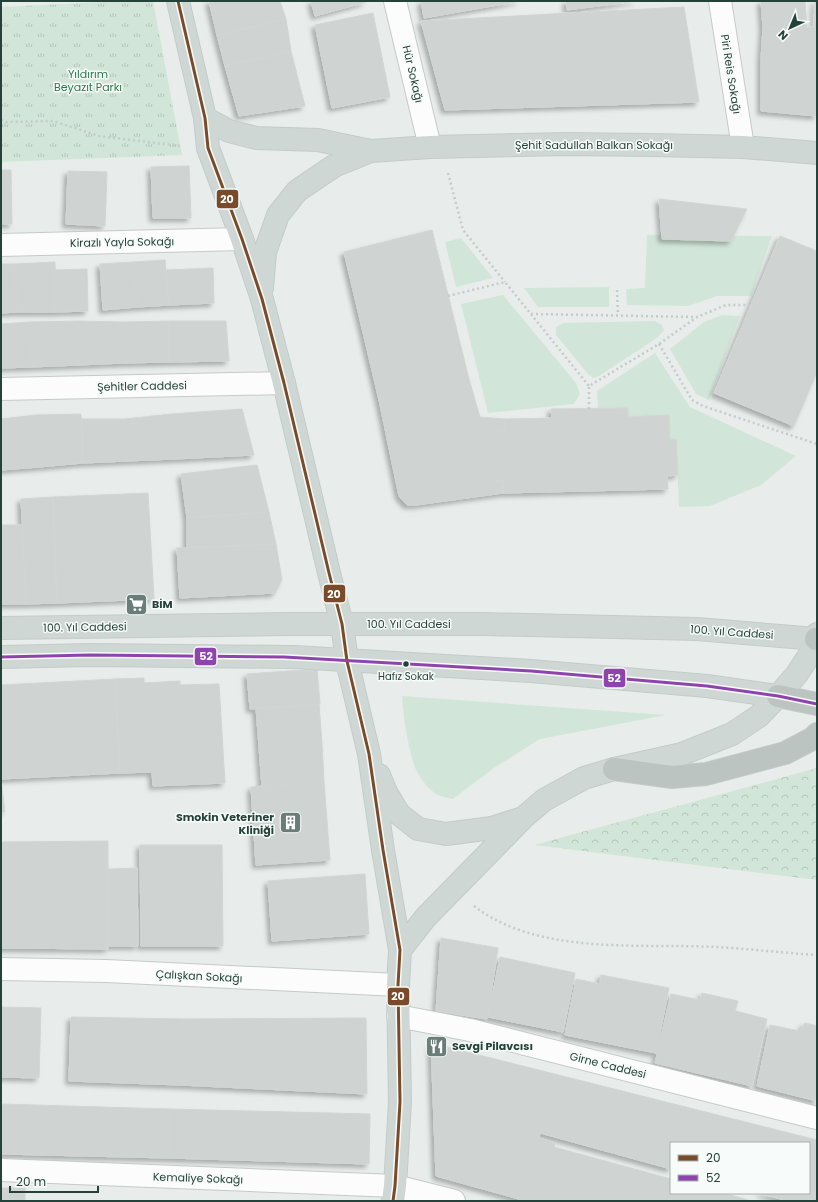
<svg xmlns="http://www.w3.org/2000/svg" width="818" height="1202" font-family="Poppins,sans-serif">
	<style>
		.grass { fill: #d1e6d8 }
		.forest { fill: url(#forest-crowns) }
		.park { fill: url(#park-tufts) }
		.building { fill: #cfd4d2; stroke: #d1d6d4; filter: url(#shadow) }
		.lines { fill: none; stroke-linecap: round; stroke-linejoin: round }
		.minor-casing { stroke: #c5cac8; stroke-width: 24 }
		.major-casing { stroke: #c3ccc9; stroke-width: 24 }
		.highway-casing { stroke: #c3ccc9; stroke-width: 24 }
		.path { stroke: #c3ccca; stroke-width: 2.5; stroke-dasharray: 2 3; stroke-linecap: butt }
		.minor { stroke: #fcfcfc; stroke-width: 22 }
		.major { stroke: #cfd7d5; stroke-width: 22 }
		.highway { stroke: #bcc4c2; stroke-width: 22 }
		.bus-1-casing { stroke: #f7fbf9; stroke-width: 6 }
		.bus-2-casing { stroke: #f7fbf9; stroke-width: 6 }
		.bus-1 { stroke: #7a4b2a; stroke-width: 3 }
		.bus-2 { stroke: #8e44ad; stroke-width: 3 }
		.bus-dot { fill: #24423a; stroke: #f7fbf9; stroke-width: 1.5 }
		.labels { text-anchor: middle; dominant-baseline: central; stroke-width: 3; stroke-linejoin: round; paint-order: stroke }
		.bus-label { font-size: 10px; fill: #24423a; stroke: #f7fbf9 }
		.park-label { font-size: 11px; fill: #2d7a4b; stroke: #f7fbf9 }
		.street-label { font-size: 11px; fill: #24423a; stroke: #f7fbf9 }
		.poi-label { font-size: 11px; font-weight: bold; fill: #24423a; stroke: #f7fbf9; text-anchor: start }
		.line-badge { stroke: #f7fbf9; stroke-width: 1.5 }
		.badge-label { font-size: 11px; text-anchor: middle; font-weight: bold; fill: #fff }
	</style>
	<defs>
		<pattern id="forest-crowns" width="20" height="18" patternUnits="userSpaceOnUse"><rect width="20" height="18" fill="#d1e6d8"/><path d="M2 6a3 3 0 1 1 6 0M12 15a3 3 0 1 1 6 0" fill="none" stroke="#b3c6ba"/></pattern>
		<pattern id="park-tufts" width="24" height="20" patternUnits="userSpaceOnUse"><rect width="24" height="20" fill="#d1e6d8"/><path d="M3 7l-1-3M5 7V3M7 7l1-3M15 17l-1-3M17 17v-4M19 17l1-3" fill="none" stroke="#b3c6ba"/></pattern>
		<filter id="shadow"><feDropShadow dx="-3.5" dy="3.5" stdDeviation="2" flood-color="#0004"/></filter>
	</defs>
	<rect width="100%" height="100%" fill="#e8edeb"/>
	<path class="grass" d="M 647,235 L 772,236 L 751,296 L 717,296 L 688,306 L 627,305 L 626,289 L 645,288 Z
		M 461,238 L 493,278 L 456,287 L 445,242 Z
		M 609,287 L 609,307 L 538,307 L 524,288 Z
		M 503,295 L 576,383 L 580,394 L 574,404 L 488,413 L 461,304 Z
		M 722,315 L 740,316 L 709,400 L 696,394 L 670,349 L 704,322 Z
		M 655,321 L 662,325 L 664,330 L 657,338 L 599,376 L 593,378 L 588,374 L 556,335 L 556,327 L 563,323 Z
		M 655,353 L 690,407 L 796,456 L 761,485 L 710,506 L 679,507 L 676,440 L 670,440 L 669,416 L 628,417 L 628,408 L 598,408 L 597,391 Z
		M 402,696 L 666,715 L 540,739 L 494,768 L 453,799 C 448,798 442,797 438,795 C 430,791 421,780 417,772 C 409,756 403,715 402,696 Z"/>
	<path class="forest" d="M 817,768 L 817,880 L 534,845 Z"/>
	<path class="park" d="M 126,1 L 153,1 L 182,155 L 1,162 L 1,7 Z"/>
	<path class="building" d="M 209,1 L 280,1 L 286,19 L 217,35 Z
		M 311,1 L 366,1 L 366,2 L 315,16 Z
		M 421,1 L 520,1 L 424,18 Z
		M 566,1 L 636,1 L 567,10 Z
		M 761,1 L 805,1 L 807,28 L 763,28 Z
		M 815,1 L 817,1 L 817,27 L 814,27 Z
		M 684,7 L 699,102 L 445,110 L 421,21 Z
		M 373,13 L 390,97 L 332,108 L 315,25 Z
		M 286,19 L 291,51 L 225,66 L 217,35 Z
		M 814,27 L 817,27 L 817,61 L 761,59 L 763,28 Z
		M 291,51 L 305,106 L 239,116 L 225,66 Z
		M 761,59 L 817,61 L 817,116 L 761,111 Z
		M 189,166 L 191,218 L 153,218 L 151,167 Z
		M 1,170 L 11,170 L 12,224 L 1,224 Z
		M 68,171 L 107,172 L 105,226 L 66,224 Z
		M 659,199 L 747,209 L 731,241 L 662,239 Z
		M 432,230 L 469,379 L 379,400 L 344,252 Z
		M 780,236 L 817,251 L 817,372 L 794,426 L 714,393 Z
		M 165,260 L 169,305 L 137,307 L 134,262 Z
		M 55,262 L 56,312 L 17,312 L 15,264 Z
		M 134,262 L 137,307 L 103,310 L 100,264 Z
		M 1,264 L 15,264 L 17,312 L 1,313 Z
		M 213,268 L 214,303 L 169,305 L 166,270 Z
		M 87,269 L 88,311 L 56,312 L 55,270 Z
		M 78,321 L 79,365 L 32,367 L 30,322 Z
		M 78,321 L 123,322 L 124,363 L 79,365 Z
		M 169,321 L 169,362 L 124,363 L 123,322 Z
		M 169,321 L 226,321 L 229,361 L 169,362 Z
		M 30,322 L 32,367 L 1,368 L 1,324 Z
		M 469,379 L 480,417 L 505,419 L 505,430 L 493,431 L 494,481 L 503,481 L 503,493 L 416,505 L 407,505 L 399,496 L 379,400 Z
		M 628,408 L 628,417 L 669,415 L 670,440 L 676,439 L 678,475 L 667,476 L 668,489 L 503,493 L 503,481 L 494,481 L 493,431 L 505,430 L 505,419 L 552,418 L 551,409 Z
		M 242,409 L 254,455 L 175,459 L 171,414 Z
		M 81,414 L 83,463 L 39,467 L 36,415 Z
		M 171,414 L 175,459 L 127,461 L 125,419 Z
		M 36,415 L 39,467 L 1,470 L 1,419 Z
		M 82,419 L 125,419 L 127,461 L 83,463 Z
		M 257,465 L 269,512 L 187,518 L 181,474 Z
		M 148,493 L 154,599 L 57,603 L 53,497 Z
		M 53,497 L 57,603 L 26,604 L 21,499 Z
		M 269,512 L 276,544 L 187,548 L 187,518 Z
		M 1,525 L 22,525 L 26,604 L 1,604 Z
		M 276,544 L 282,580 L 275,593 L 180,598 L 177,548 Z
		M 317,669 L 320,704 L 250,709 L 247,674 Z
		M 144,678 L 144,683 L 180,681 L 180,685 L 219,684 L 225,783 L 153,786 L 152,772 L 120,773 L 115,679 Z
		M 115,679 L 120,773 L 1,779 L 1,685 Z
		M 319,704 L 322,743 L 259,747 L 256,708 Z
		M 322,743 L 324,782 L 262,787 L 259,747 Z
		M 1,780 L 5,812 L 1,812 Z
		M 324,782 L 330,860 L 256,865 L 251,787 Z
		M 108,841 L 108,949 L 1,948 L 1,842 Z
		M 140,845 L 222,845 L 223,946 L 141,946 Z
		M 137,868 L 138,946 L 109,946 L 108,869 Z
		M 365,874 L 369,934 L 272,941 L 268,881 Z
		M 441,938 L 498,948 L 487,1019 L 436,1011 Z
		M 500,957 L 575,973 L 563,1032 L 488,1017 Z
		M 601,975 L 669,988 L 656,1053 L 565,1035 L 576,979 L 600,984 Z
		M 702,993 L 738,1001 L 735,1011 L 767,1019 L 752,1086 L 655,1063 L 671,994 L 700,1000 Z
		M 1,1007 L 41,1008 L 39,1078 L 1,1077 Z
		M 71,1017 L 182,1019 L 180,1085 L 69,1081 Z
		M 366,1018 L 367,1094 L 180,1085 L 182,1019 Z
		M 805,1023 L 817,1026 L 817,1101 L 757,1086 L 770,1025 L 800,1031 Z
		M 431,1043 L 817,1140 L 817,1201 L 788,1201 L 759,1193 L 809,1193 L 809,1143 L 671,1143 L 671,1169 L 540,1133 L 539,1138 L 555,1143 L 554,1147 L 671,1179 L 671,1193 L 723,1193 L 752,1201 L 526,1201 L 436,1176 Z
		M 1,1104 L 169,1109 L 168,1158 L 1,1154 Z
		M 169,1109 L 370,1114 L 369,1164 L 168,1158 Z
		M 1,1188 L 25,1188 L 25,1201 L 1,1201 Z"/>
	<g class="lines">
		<defs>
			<path id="minor" d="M 395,1 L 430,147
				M 720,1 L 743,147
				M 1,245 L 242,239
				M 1,389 L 284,383
				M 1,969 L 106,971 L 398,985
				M 398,1016 L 470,1030 L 817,1118
				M 1,1170 L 395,1186 L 454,1201"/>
			<path id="major" d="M 178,1 L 205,118 L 208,148 L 242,239 L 262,299 L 284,383 L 329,573 L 342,624 L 347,661 L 369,754 L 383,850 L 400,950 L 398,985 L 400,1102 L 395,1186 L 393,1201
				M 205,118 L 229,131 L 256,138 L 318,140 L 371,151 L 430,147 L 566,144 L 651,145 L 743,147 L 817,153
				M 262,288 L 265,252 L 278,215 L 297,191 L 334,166 L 371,151
				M 1,628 L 290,624 L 483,624 L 697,629 L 816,639
				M 1,657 L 90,655 L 294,657 L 531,671 L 707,686 L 778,696
				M 379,775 L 386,792 L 399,814 L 418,829 L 446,834 L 492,828 L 520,819
				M 400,950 L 426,917 L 523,818 L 544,800 L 584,778 L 614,769 L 682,754 L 732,734 L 759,716 L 778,696 L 797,674 L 810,654 L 817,634"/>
			<path id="highway" d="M 816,639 L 817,639
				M 778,696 L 817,704
				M 614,769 L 672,777 L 706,774 L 785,753 L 812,739 L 817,734"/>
		</defs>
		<use href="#minor" class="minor-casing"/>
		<use href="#major" class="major-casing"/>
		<use href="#highway" class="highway-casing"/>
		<path class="path" d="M 1,120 L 6,122 L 53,121 L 99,136 L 181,146
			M 448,173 L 463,230 L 505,282
			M 617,290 L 618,315
			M 448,296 L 505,282 L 589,386
			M 531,314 L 696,317
			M 659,344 L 692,400 L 703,406 L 817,444
			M 589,409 L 589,386 L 659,344 L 697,317 L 726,305 L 751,305
			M 474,906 C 539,956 639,943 717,947 C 751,949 784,953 817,955"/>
		<use href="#minor" class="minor"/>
		<use href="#major" class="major"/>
		<use href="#highway" class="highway"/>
		<defs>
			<path id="bus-1" d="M 178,1 L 205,118 L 208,148 L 242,239 L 262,299 L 284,383 L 329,573 L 342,624 L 347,661 L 369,754 L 383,850 L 400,950 L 398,985 L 400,1102 L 395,1186 L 393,1201"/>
			<path id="bus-2" d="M 1,657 L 90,655 L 284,657 L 531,671 L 707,686 L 778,696 L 817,704"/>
		</defs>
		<use href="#bus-1" class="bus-1-casing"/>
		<use href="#bus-2" class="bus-2-casing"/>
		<use href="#bus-1" class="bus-1"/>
		<use href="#bus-2" class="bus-2"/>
	</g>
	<defs>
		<symbol id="supermarket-square" viewBox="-11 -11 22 22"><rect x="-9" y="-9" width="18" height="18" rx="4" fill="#697e78" stroke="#f7fbf9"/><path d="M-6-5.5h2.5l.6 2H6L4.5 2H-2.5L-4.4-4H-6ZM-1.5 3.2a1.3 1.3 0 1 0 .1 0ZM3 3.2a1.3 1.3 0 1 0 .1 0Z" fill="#fff"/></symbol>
		<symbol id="building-square" viewBox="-11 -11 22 22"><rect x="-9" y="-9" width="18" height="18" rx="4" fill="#697e78" stroke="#f7fbf9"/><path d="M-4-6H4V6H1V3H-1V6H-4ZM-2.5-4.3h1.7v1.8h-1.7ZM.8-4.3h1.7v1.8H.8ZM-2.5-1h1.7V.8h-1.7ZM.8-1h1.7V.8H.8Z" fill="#fff"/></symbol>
		<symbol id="restaurant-square" viewBox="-11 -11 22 22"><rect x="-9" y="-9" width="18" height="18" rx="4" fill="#697e78" stroke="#f7fbf9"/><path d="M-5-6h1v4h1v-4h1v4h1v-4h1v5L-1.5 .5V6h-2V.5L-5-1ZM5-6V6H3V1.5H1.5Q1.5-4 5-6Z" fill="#fff"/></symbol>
	</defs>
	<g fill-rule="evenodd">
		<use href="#supermarket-square" x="124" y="592" width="25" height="25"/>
		<use href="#building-square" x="278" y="810" width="25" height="25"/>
		<use href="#restaurant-square" x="424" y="1034" width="25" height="25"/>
	</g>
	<circle class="bus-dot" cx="406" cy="664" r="3.5"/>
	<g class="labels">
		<g class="bus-label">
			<text x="406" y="676">Hafız Sokak</text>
		</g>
		<g class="park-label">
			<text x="88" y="74">Yıldırım<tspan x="88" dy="13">Beyazıt Parkı</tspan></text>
		</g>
		<g class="street-label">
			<text transform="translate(413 74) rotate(77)">Hür Sokağı</text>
			<text transform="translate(731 74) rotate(81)">Piri Reis Sokağı</text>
			<text x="594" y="145">Şehit Sadullah Balkan Sokağı</text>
			<text transform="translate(122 242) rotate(-1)">Kirazlı Yayla Sokağı</text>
			<text transform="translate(142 386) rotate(-1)">Şehitler Caddesi</text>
			<text x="409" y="624">100. Yıl Caddesi</text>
			<text transform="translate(85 627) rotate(-1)">100. Yıl Caddesi</text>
			<text transform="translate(732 632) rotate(4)">100. Yıl Caddesi</text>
			<text transform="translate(199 976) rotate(3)">Çalışkan Sokağı</text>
			<text transform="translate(608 1065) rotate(14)">Girne Caddesi</text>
			<text transform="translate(198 1178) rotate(2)">Kemaliye Sokağı</text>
		</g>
		<g class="poi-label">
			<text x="152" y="604">BİM</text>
			<text x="274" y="817" text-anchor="end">Smokin Veteriner<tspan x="274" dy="13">Kliniği</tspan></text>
			<text x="452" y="1046">Sevgi Pilavcısı</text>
		</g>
	</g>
	<g class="line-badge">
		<rect x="216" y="189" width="23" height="20" rx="4" fill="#7a4b2a"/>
		<rect x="323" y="584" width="23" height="19" rx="4" fill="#7a4b2a"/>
		<rect x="194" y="647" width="23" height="19" rx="4" fill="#8e44ad"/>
		<rect x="603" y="668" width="23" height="20" rx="4" fill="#8e44ad"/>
		<rect x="387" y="987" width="23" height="19" rx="4" fill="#7a4b2a"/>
	</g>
	<g class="badge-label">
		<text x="227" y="203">20</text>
		<text x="334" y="598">20</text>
		<text x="206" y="660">52</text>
		<text x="614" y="682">52</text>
		<text x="398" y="1000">20</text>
	</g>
	<rect width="818" height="1202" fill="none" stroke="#24423a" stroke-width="4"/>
	<rect x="670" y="1142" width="140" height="52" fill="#f7fbf9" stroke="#a3b1ad"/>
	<rect x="678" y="1155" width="20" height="6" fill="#7a4b2a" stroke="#a3b1ad"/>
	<text x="706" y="1162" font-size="12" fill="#24423a">20</text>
	<rect x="678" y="1175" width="20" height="6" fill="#8e44ad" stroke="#a3b1ad"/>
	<text x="706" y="1182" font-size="12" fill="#24423a">52</text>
	<g transform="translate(790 28) rotate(224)" stroke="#f7fbf9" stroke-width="3" paint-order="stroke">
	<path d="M0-3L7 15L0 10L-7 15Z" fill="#24423a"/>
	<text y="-6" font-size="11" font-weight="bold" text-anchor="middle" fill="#24423a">N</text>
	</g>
	<path d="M10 1186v6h88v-6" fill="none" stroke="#24423a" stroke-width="2"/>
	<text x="16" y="1186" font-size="12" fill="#24423a" stroke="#f7fbf9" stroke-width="3" paint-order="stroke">20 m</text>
</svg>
